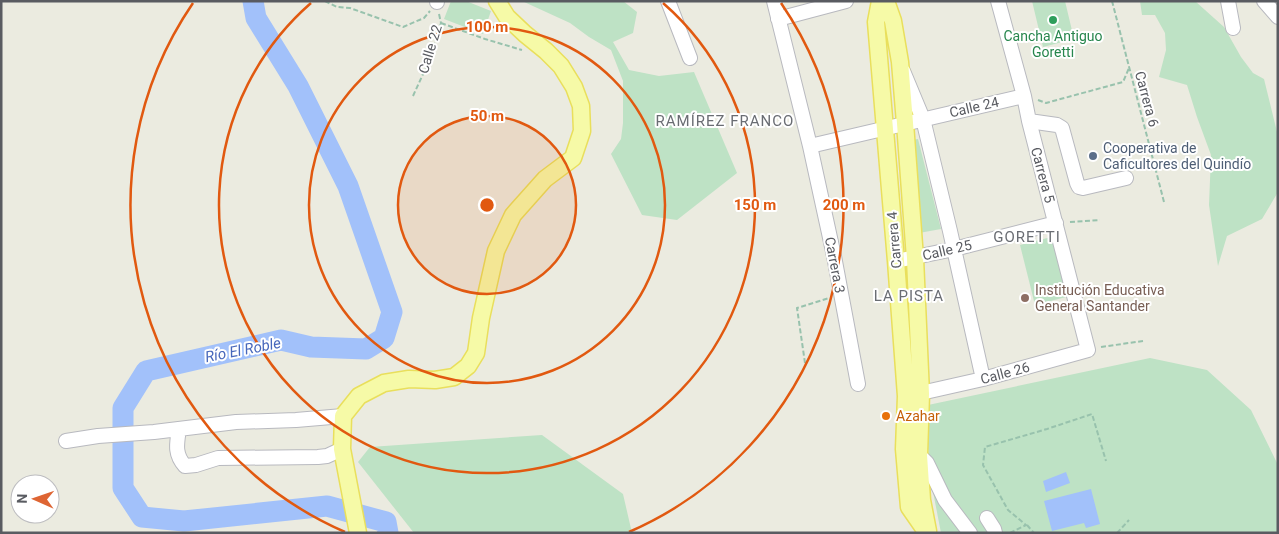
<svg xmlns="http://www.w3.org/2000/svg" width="1279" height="534" font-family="Roboto,sans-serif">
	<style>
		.green { fill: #bee2c5 }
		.water { fill: #a2c1fa }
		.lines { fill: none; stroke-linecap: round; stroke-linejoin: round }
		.river { stroke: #a2c1fa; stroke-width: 21 }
		.minor-casing { stroke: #b8b9bf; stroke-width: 16 }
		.major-casing { stroke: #e9df5c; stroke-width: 19 }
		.path { stroke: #98c2ad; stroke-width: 2; stroke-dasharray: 5 2.5; stroke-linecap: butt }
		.minor { stroke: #fff; stroke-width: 14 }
		.major { stroke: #f6faa7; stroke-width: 16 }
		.ring { fill: none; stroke: #e15910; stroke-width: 2.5 }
		.leisure-dot { fill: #2e9e5b; stroke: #fff; stroke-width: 2 }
		.service-dot { fill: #5c6f8a; stroke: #fff; stroke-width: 2 }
		.education-dot { fill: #8d6e63; stroke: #fff; stroke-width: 2 }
		.food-dot { fill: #e8710a; stroke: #fff; stroke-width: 2 }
		.labels { text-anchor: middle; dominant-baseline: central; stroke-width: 4; stroke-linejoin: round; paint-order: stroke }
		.leisure-label { font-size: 14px; fill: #27864d; stroke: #fff }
		.street-label { font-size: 14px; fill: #595b61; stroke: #fff }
		.service-label { font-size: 14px; fill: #4e5e75; stroke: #fff; text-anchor: start }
		.education-label { font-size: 14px; fill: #785e54; stroke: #fff; text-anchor: start }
		.food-label { font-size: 14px; fill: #c56008; stroke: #fff; text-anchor: start }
		.neighbourhood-label { font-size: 15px; letter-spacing: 1px; fill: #6a6d73; stroke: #fff }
		.water-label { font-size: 15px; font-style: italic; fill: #4767bb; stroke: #fff }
		.centre { fill: #e15910; stroke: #fff; stroke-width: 2.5 }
		.ring-label { font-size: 15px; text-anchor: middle; font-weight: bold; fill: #e15910; stroke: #fff; stroke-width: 4; stroke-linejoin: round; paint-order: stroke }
	</style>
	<rect width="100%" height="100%" fill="#ebebe0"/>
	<path class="green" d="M 451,1 L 466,1 L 491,11 L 483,34 L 444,19 Z
		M 522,1 L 623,1 L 637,12 L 633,33 L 613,42 L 629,70 L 659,76 L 694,72 L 737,173 L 677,220 L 642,215 L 611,154 L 621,139 L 623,123 L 623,81 L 611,50 L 589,37 L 570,23 Z
		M 1032,1 L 1065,1 L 1074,39 L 1043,47 Z
		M 1140,1 L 1195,1 L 1224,27 L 1241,57 L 1253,73 L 1264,79 L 1278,136 L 1278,192 L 1262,219 L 1227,236 L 1218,266 L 1209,205 L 1211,155 L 1197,117 L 1187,85 L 1159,77 L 1166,50 L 1165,33 L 1155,15 L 1142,15 Z
		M 918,139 L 941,229 L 919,233 L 911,140 Z
		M 1055,236 L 1070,296 L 1035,305 L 1020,245 Z
		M 1150,358 L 1207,370 L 1251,410 L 1278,465 L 1278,533 L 941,533 L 930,476 L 927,431 L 928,405 Z
		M 542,435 L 623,494 L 632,533 L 414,533 L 358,462 L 370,447 Z"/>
	<path class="water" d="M 1066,472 L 1070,483 L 1046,492 L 1043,481 Z
		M 1091,489 L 1100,524 L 1086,528 L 1084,523 L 1052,531 L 1044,501 Z"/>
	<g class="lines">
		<path class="river" d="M 253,1 L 256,18 L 298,86 L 348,186 L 392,312 L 384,338 L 366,349 L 311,347 L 281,340 L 146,371 L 123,408 L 123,488 L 142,517 L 184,521 L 327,506 L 386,522 L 388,533"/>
		<defs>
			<path id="minor" d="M 668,1 L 690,58
				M 774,1 L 810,146 L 834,256 L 858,384
				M 1228,1 L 1233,28
				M 1264,1 L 1278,17
				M 437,2 L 437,1
				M 778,19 L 846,1
				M 903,71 L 923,119 L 950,231 L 983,379
				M 1029,121 L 1057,125 L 1062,128 L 1077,183 L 1079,187 L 1083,188 L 1126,178
				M 810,146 L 1024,96
				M 896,261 L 954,249 L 1056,223
				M 912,395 L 983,379 L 1088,350 L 1029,121 L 1024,96 L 998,1
				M 179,429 C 177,443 174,454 185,466 L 196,465 L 218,458 L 318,457 L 327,456 L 342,449
				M 66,441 L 98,436 L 154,432 L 236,422 L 296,420 L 343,416
				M 919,455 L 927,463 L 945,500 L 970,533
				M 987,518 L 994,529 L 995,533"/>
			<path id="major" d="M 880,1 L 876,22 L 896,261 L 906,396 L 904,449 L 909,507 L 927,533
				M 886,1 L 893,21 L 900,62 L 905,123 L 915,258 L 921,394 L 919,455 L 922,500 L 928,531
				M 358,533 L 342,449 L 343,416 L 359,396 L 384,383 L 409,379 L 435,380 L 454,377 L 468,366 L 476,353 L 481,318 L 496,251 L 513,215 L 545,179 L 573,158 L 582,131 L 581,106 L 574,87 L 561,66 L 546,51 L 525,34 L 507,17 L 497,1"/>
		</defs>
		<use href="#minor" class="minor-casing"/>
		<use href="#major" class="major-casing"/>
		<path class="path" d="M 325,1 L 337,7 L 350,8 L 403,27 L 424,18 L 430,11
			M 1112,1 L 1164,202
			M 441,23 L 485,39 L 522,50
			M 413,96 L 429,61 L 441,23 L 439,14
			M 1038,100 L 1046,103 L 1123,82 L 1129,68
			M 1070,222 L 1100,220
			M 1101,347 L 1143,341
			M 805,363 L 797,308 L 829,298
			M 1027,525 L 1034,533
			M 1010,533 L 1026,525 L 1008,510 L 983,465 L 985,447 L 1047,429 L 1092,414 L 1106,461
			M 1117,533 L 1129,520"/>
		<use href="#minor" class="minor"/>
		<use href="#major" class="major"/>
	</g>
	<circle cx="487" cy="205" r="89" fill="#e15910" fill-opacity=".12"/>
	<g class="ring">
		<circle cx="487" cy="205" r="89"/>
		<circle cx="487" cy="205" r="178"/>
		<path d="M663 3A268 268 0 1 1 311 3"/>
		<path d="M345 532A357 357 0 0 1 193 3M781 3A357 357 0 0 1 629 532"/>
	</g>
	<circle class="leisure-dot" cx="1053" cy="20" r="5"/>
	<circle class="service-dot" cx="1093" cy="156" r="5"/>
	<circle class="education-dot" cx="1025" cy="298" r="5"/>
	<circle class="food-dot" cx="886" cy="416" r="5"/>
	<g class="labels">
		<g class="leisure-label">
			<text x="1053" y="36">Cancha Antiguo<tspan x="1053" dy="16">Goretti</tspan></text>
		</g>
		<g class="street-label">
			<text transform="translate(430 49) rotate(-73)">Calle 22</text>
			<text transform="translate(1147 99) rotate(75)">Carrera 6</text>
			<text transform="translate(974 107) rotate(-13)">Calle 24</text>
			<text transform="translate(1043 175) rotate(75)">Carrera 5</text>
			<text transform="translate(894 240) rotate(-95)">Carrera 4</text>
			<text transform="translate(947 250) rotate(-13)">Calle 25</text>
			<text transform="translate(835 265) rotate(79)">Carrera 3</text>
			<text transform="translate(1005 373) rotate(-15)">Calle 26</text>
		</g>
		<g class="service-label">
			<text x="1103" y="148">Cooperativa de<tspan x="1103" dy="16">Caficultores del Quindío</tspan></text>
		</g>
		<g class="education-label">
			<text x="1035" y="290">Institución Educativa<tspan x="1035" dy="16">General Santander</tspan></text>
		</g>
		<g class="food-label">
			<text x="896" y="416">Azahar</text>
		</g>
		<g class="neighbourhood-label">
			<text x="725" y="121">RAMÍREZ FRANCO</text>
			<text x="1027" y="237">GORETTI</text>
			<text x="909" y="296">LA PISTA</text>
		</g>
		<g class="water-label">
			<text transform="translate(243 350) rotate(-11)">Río El Roble</text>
		</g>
	</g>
	<circle cx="487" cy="205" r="8" class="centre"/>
	<g class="ring-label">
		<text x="487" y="32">100 m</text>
		<text x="487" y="121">50 m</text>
		<text x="755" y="210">150 m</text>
		<text x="844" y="210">200 m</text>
	</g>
	<rect width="1279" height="534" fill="none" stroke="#595b61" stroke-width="5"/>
	<g transform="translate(35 499) rotate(272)"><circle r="24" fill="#ffffff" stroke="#bdbdc0"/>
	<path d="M0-4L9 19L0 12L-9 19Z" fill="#de6533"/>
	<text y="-8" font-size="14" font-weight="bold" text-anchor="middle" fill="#595b61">N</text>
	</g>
</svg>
